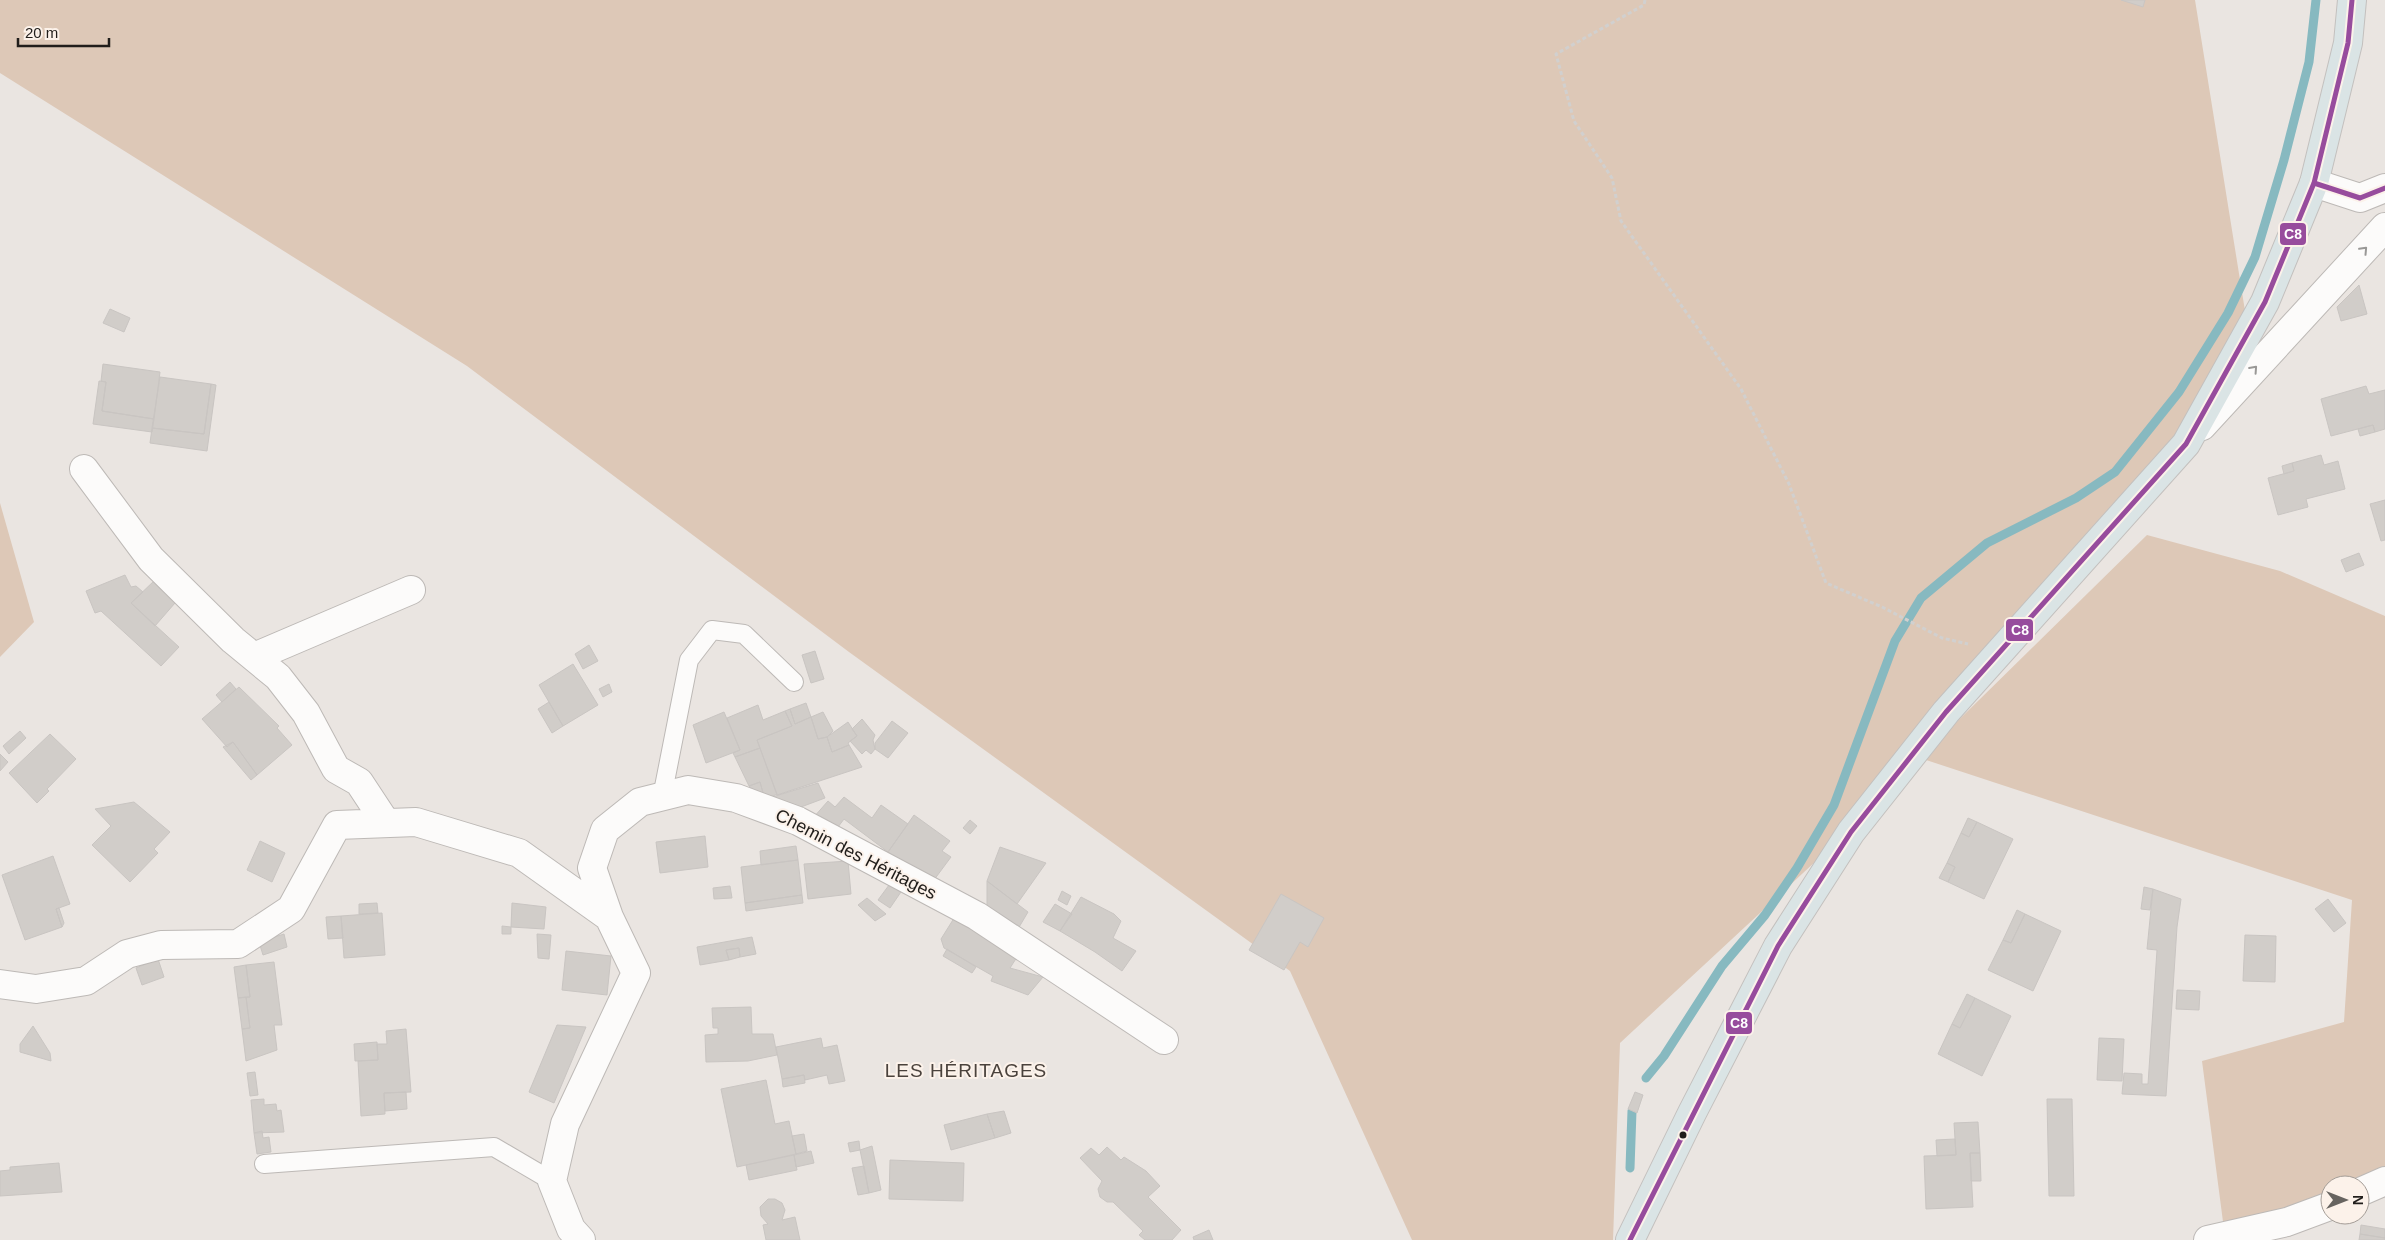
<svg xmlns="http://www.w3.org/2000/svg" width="2385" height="1240" font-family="Arial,sans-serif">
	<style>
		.green { fill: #ddc8b7 }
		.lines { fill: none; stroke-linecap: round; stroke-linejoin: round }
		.stream { stroke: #87b9c0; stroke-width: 9 }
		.building { fill: #d1cdc9; stroke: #c9c5c2 }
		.lane-casing { stroke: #bdb9b6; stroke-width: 20 }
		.street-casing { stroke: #bdb9b6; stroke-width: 30 }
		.secondary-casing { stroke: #bdb9b6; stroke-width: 30 }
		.primary-casing { stroke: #c3c0be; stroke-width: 30 }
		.path { stroke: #d1d0cf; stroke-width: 3; stroke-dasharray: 4 2.5; stroke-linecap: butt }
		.lane { stroke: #fcfbfa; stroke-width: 18 }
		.street { stroke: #fcfbfa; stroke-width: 28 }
		.secondary { stroke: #fcfbfa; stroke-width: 28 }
		.primary { stroke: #dae4e5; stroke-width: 28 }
		.bus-1-casing { stroke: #fcf2ea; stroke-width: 9 }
		.bus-1 { stroke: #974c9d; stroke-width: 5 }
		.oneway { stroke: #999896 }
		.bus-dot { fill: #211e1b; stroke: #fcf2ea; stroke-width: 2 }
		.labels { text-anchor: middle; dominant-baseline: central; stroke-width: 4; stroke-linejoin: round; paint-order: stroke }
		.street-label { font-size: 18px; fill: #211e1b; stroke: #fcf2ea }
		.neighbourhood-label { font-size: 19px; letter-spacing: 1px; fill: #4a423c; stroke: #fcf2ea }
		.line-badge { stroke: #fcf2ea; stroke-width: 2 }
		.badge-label { font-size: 14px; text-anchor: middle; font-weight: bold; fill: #fff }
	</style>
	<rect width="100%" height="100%" fill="#eae5e1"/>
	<path class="green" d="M 0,0 L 2195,0 L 2250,342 L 1924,754 L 2147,535 L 2280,571 L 2385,616 L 2385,1181 L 2360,1185 L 2330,1185 L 2330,1206 L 2225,1237 L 2202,1061 L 2344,1022 L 2352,900 L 1920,758 L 1901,782 L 1620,1043 L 1613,1240 L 1412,1240 L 1290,971 L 849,652 L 467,366 L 0,73 Z
		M 0,503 L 34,622 L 0,657 Z"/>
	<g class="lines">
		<path class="stream" d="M 1646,1078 L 1664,1056 L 1722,966 L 1765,915 L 1797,868 L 1834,805 L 1895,641 L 1921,598 L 1987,543 L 2076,498 L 2115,472 L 2179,392 L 2228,313 L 2255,257 L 2284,160 L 2309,62 L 2316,0
			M 1630,1168 L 1632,1111"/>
	</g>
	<path class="building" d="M 2121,0 L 2145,0 L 2143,7 Z
		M 2359,285 L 2367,314 L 2341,321 L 2337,307 Z
		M 110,309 L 130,318 L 124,332 L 103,323 Z
		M 103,364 L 160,372 L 154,419 L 102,411 L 106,382 L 101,381 Z
		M 160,377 L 211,384 L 204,434 L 152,428 Z
		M 99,381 L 106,382 L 102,411 L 154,419 L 152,432 L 93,424 Z
		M 211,384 L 216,385 L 207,451 L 150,443 L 152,428 L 204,434 Z
		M 2366,386 L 2369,394 L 2385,390 L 2385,429 L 2375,432 L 2373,425 L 2331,436 L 2321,399 Z
		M 2373,425 L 2375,432 L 2360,436 L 2358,429 Z
		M 2321,455 L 2324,465 L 2338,461 L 2345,489 L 2306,499 L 2308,507 L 2278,515 L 2268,478 L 2294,471 L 2292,463 Z
		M 2292,463 L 2294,471 L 2284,474 L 2282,466 Z
		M 2385,500 L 2385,540 L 2381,541 L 2370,504 Z
		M 2359,553 L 2364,565 L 2346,572 L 2341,560 Z
		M 125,575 L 131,587 L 136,586 L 143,592 L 131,603 L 179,647 L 161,666 L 101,611 L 95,613 L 86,591 Z
		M 156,579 L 175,603 L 155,626 L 131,603 Z
		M 589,645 L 598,661 L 583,669 L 575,654 Z
		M 815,651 L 824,679 L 811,683 L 802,655 Z
		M 573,664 L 598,705 L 563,726 L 539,685 Z
		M 230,682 L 236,689 L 222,702 L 216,695 Z
		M 609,684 L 612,692 L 603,697 L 599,689 Z
		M 239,687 L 279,726 L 277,728 L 292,745 L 257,775 L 233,742 L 227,747 L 202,719 Z
		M 549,702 L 563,726 L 552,733 L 538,709 Z
		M 806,703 L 811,717 L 795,724 L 790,709 Z
		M 758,705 L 763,720 L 785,711 L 792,726 L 757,740 L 760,748 L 735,757 L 733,753 L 740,750 L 727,718 Z
		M 790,709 L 795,724 L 811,717 L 818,739 L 827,737 L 832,752 L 849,745 L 862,767 L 777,795 L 757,740 L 792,726 L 785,711 Z
		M 724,712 L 740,750 L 706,763 L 693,725 Z
		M 823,712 L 833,731 L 827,737 L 818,739 L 811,717 Z
		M 862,719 L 875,735 L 873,740 L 875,749 L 871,754 L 866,750 L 862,754 L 850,741 L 857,736 L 852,729 Z
		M 892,721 L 908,733 L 888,758 L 875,749 L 875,743 Z
		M 848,722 L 857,736 L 848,743 L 849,745 L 832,752 L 827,737 Z
		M 20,731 L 26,738 L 9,754 L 3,746 Z
		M 50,734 L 76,759 L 47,789 L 49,791 L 37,803 L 9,773 Z
		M 233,742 L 257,775 L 251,780 L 223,747 Z
		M 760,748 L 777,794 L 765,800 L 760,782 L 749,786 L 735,757 Z
		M 0,754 L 8,762 L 0,771 Z
		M 760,782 L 765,800 L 749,786 Z
		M 818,783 L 825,798 L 793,810 L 769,798 Z
		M 844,797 L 872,818 L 881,805 L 908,824 L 888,852 L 844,819 L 835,831 L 813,818 L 828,801 L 835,807 Z
		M 134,802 L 170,832 L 154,849 L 158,853 L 130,882 L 92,845 L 111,826 L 95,809 Z
		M 914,815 L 950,841 L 942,851 L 951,857 L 931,884 L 888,852 Z
		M 1968,818 L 1977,822 L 1969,837 L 1961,833 Z
		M 970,820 L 977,826 L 970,834 L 963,828 Z
		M 1977,822 L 2013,839 L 1984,899 L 1948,882 L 1955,867 L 1947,863 L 1961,833 L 1969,837 Z
		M 705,836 L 708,867 L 660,873 L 656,842 Z
		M 260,841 L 285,853 L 272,882 L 247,870 Z
		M 796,846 L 798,860 L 761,865 L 760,851 Z
		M 1000,847 L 1046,863 L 1017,904 L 987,881 Z
		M 53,856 L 70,904 L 56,909 L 62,927 L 25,940 L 2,875 Z
		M 798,860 L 802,895 L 745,903 L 741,867 Z
		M 848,861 L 851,894 L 808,899 L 804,864 Z
		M 1947,863 L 1955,867 L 1948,882 L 1939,878 Z
		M 892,881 L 903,889 L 890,908 L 878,900 Z
		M 987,881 L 1028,912 L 1015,934 L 987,907 Z
		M 730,886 L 732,898 L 714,899 L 713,888 Z
		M 2144,887 L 2153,889 L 2150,910 L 2141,909 Z
		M 2153,889 L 2181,899 L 2177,927 L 2166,1096 L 2122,1094 L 2124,1073 L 2142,1074 L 2142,1084 L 2148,1084 L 2157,950 L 2147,949 Z
		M 1062,891 L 1071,896 L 1067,905 L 1058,900 Z
		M 1281,894 L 1324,918 L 1308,947 L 1300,942 L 1284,970 L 1249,950 Z
		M 802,895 L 803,903 L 746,911 L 745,903 Z
		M 1081,897 L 1114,914 L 1121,921 L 1113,938 L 1136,951 L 1122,971 L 1095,952 L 1060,931 Z
		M 867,898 L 886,914 L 875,921 L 858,905 Z
		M 2328,899 L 2346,923 L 2334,932 L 2315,909 Z
		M 377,903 L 378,913 L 359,914 L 359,904 Z
		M 512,903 L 546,907 L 544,929 L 511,927 Z
		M 1055,904 L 1072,914 L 1060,931 L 1043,922 Z
		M 59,908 L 64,923 L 62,927 L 56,909 Z
		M 2017,910 L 2025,914 L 2011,943 L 2003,940 Z
		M 382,913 L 385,955 L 344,958 L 341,916 Z
		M 2025,914 L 2061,931 L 2033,991 L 1988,970 L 2003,940 L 2011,943 Z
		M 956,915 L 1019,954 L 1010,968 L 1043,977 L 1028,995 L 991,981 L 993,976 L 944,948 L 941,939 Z
		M 341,916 L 343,938 L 328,939 L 326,917 Z
		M 502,926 L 511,927 L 511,934 L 502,934 Z
		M 284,934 L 287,947 L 263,955 L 259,942 Z
		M 537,934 L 551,935 L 549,959 L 538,958 Z
		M 2245,935 L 2276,936 L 2275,982 L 2243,981 Z
		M 752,937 L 756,954 L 740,957 L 739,948 L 726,950 L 729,960 L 700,965 L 697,947 Z
		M 739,948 L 740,957 L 729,960 L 726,950 Z
		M 947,949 L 976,967 L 972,973 L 943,956 Z
		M 566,951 L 611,956 L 607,995 L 562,990 Z
		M 158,959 L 164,977 L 142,985 L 136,968 Z
		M 274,962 L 282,1025 L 274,1025 L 277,1050 L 246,1061 L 242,1029 L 250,1028 L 246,997 L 250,997 L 246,965 Z
		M 246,965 L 250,997 L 238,998 L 234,967 Z
		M 2177,990 L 2200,991 L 2199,1010 L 2176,1009 Z
		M 1967,994 L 1975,998 L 1960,1028 L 1952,1024 Z
		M 246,997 L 250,1028 L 242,1029 L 238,998 Z
		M 1975,998 L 2011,1016 L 1982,1076 L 1938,1054 L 1952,1024 L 1960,1028 Z
		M 751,1007 L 752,1034 L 773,1034 L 777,1055 L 748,1061 L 706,1062 L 705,1035 L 718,1034 L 718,1028 L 713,1028 L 712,1008 Z
		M 557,1025 L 586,1027 L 554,1103 L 529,1092 Z
		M 33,1026 L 50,1053 L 51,1061 L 20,1052 L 20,1044 Z
		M 406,1029 L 411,1092 L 384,1093 L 385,1114 L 361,1116 L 358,1061 L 378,1060 L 377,1044 L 387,1044 L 386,1031 Z
		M 821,1038 L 823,1048 L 837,1045 L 845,1081 L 829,1084 L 827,1075 L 805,1080 L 804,1075 L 782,1079 L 776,1047 Z
		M 2099,1038 L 2124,1039 L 2122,1081 L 2097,1080 Z
		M 377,1042 L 378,1060 L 355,1061 L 354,1044 Z
		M 255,1072 L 258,1095 L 250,1096 L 247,1073 Z
		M 804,1075 L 805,1083 L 783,1087 L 782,1079 Z
		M 766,1080 L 775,1124 L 789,1121 L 796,1154 L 737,1167 L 721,1089 Z
		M 406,1092 L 407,1109 L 385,1111 L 384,1093 Z
		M 1635,1092 L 1643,1095 L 1637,1113 L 1628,1109 Z
		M 264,1099 L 264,1105 L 276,1104 L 277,1111 L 281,1110 L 284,1132 L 254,1133 L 251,1100 Z
		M 2047,1099 L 2072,1099 L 2074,1196 L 2049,1196 Z
		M 1004,1111 L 1011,1133 L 995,1138 L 987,1114 Z
		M 987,1114 L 995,1138 L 951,1150 L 944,1125 Z
		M 1978,1122 L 1980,1153 L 1970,1153 L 1973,1207 L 1926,1209 L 1924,1156 L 1956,1155 L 1954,1123 Z
		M 262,1131 L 263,1138 L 269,1137 L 271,1152 L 257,1154 L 254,1133 Z
		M 804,1134 L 807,1151 L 796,1154 L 792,1136 Z
		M 1955,1139 L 1956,1155 L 1937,1156 L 1936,1140 Z
		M 859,1141 L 860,1150 L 850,1152 L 848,1143 Z
		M 872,1146 L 881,1190 L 869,1193 L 860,1150 Z
		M 1107,1147 L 1121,1160 L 1124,1157 L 1146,1171 L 1160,1186 L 1148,1197 L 1181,1230 L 1172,1240 L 1145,1240 L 1139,1235 L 1143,1231 L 1113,1202 L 1107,1202 L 1100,1197 L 1098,1189 L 1102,1181 L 1080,1158 L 1091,1148 L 1099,1155 Z
		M 811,1151 L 814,1163 L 796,1167 L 794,1155 Z
		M 1970,1153 L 1980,1153 L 1981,1181 L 1971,1181 Z
		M 794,1155 L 797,1170 L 749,1180 L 746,1165 Z
		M 890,1160 L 964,1163 L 963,1201 L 889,1199 Z
		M 59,1163 L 62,1192 L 0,1196 L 0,1171 L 10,1170 L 10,1167 Z
		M 864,1166 L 869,1193 L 858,1195 L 852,1168 Z
		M 768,1199 L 775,1199 L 782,1203 L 785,1210 L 782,1220 L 795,1217 L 800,1240 L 766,1240 L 763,1225 L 768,1224 L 761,1216 L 760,1207 Z
		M 2361,1225 L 2385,1229 L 2385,1238 L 2360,1234 Z
		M 1209,1230 L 1213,1240 L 1194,1240 L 1193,1237 Z
		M 2360,1234 L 2385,1238 L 2385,1240 L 2359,1240 Z"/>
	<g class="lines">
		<defs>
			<path id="lane" d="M 662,797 L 689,660 L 712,630 L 744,634 L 794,682
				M 264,1164 L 494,1147 L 552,1181"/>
			<path id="street" d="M 84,469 L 151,559 L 233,640 L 278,677 L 306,713 L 336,769 L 359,782 L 386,823
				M 254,657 L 411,590
				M 0,984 L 36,989 L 86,981 L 127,954 L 161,945 L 238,944 L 291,909 L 337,825 L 416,822 L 519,853 L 609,917
				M 2360,1192 L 2385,1181
				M 581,1240 L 571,1229 L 552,1181 L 565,1124 L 636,973 L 609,917 L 592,868 L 605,830 L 640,802 L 688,790 L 736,798 L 798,821 L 977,916 L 1164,1040
				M 2208,1240 L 2287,1222 L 2330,1206"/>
			<path id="secondary" d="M 2314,183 L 2360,198 L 2385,188
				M 2202,426 L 2385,227"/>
			<path id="primary" d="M 1630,1240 L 1692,1113 L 1778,946 L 1851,832 L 1946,712 L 2186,444 L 2265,302 L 2314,183 L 2348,43 L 2352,0"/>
		</defs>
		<use href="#lane" class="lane-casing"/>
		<use href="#street" class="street-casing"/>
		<use href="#secondary" class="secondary-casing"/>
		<use href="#primary" class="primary-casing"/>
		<path class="path" d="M 1645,0 L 1644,5 L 1556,54 L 1574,121 L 1612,178 L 1621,221 L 1741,389 L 1789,484 L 1826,583 L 1882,607 L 1942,638 L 1968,644"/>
		<use href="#lane" class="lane"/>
		<use href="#street" class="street"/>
		<use href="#secondary" class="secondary"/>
		<use href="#primary" class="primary"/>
		<defs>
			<path id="bus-1" d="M 2314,183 L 2360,198 L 2385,188
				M 1630,1240 L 1778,946 L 1851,832 L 1946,712 L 2186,444 L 2265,302 L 2314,183 L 2348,43 L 2352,0"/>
		</defs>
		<use href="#bus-1" class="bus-1-casing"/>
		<use href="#bus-1" class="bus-1"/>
	</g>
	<defs><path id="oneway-chevron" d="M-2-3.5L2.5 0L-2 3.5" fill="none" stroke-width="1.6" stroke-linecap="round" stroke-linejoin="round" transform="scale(1.25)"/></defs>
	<g class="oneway">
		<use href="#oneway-chevron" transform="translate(2364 250) rotate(-47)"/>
		<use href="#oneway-chevron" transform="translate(2254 369) rotate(-48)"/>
	</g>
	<circle class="bus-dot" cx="1683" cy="1135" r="4.5"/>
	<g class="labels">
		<g class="street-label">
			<text transform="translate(856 854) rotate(27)">Chemin des Héritages</text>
		</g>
		<g class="neighbourhood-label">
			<text x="966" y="1070">LES HÉRITAGES</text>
		</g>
	</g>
	<g class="line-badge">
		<rect x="2279" y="222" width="28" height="24" rx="5" fill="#974c9d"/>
		<rect x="2005" y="618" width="29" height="24" rx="5" fill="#974c9d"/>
		<rect x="1725" y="1011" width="28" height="24" rx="5" fill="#974c9d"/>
	</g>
	<g class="badge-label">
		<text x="2293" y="239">C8</text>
		<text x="2020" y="635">C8</text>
		<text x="1739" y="1028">C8</text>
	</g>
	<g transform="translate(2345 1200) rotate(90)"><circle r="24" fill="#fcf2ea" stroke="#a49d97"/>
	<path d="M0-4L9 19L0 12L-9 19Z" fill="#676460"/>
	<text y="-8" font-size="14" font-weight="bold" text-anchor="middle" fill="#211e1b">N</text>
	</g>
	<path d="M18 38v8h91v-8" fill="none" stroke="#211e1b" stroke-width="2.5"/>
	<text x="25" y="38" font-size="15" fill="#211e1b" stroke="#fcf2ea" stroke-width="4" paint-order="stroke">20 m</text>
</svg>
